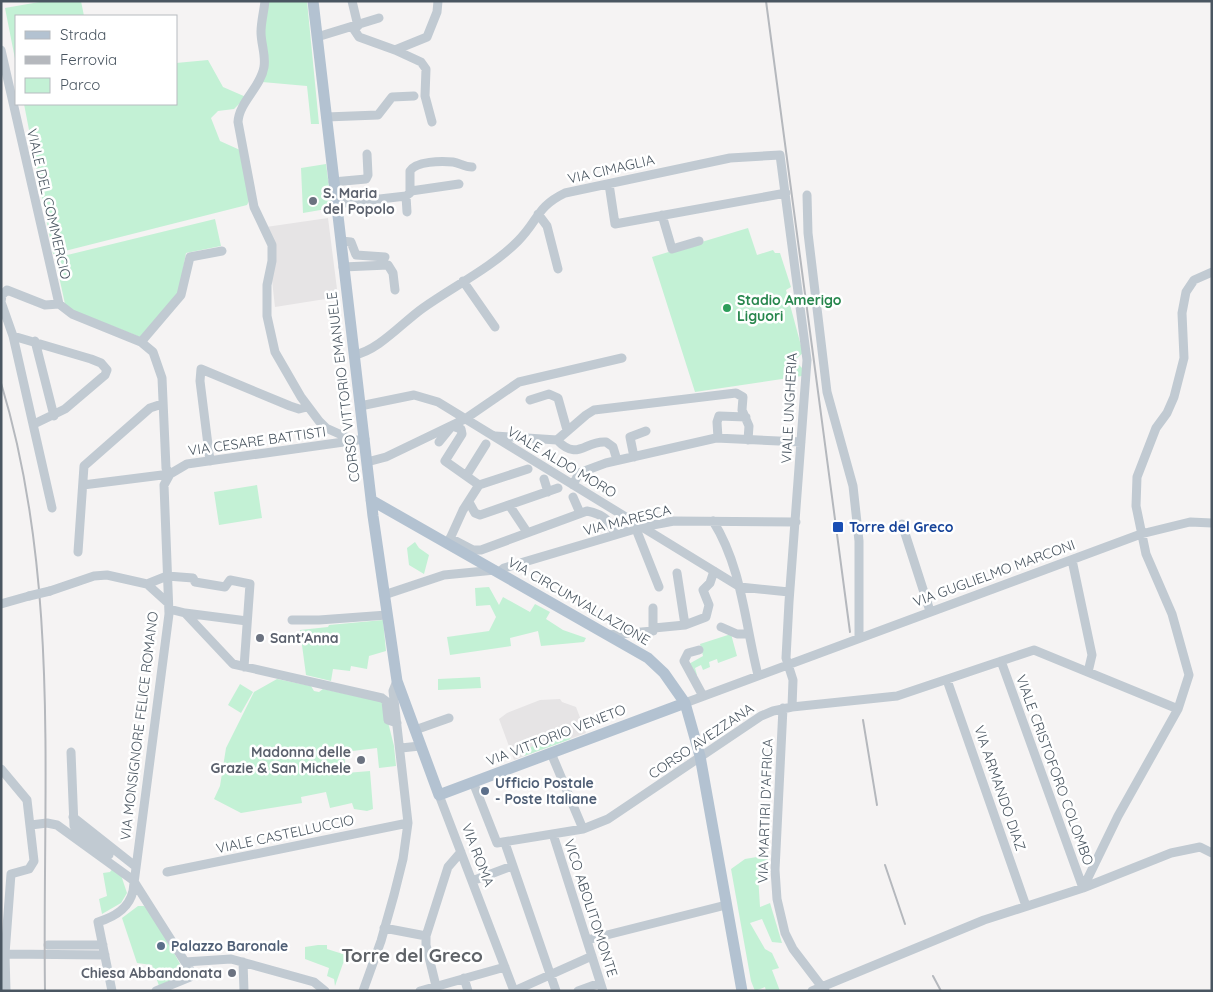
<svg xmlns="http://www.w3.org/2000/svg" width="1213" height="992" font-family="Quicksand,sans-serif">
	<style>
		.education { fill: #e6e4e5 }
		.green { fill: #c3f1d5 }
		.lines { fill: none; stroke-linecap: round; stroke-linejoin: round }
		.minor { stroke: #c1cad2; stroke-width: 9 }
		.major { stroke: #b3c2d1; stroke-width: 11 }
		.rail { stroke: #b5b8bd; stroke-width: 2 }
		.minor-bridge { stroke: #c1cad2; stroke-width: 9 }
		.worship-dot { fill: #6b7280; stroke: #fff; stroke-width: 2 }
		.leisure-dot { fill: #2e9e5b; stroke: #fff; stroke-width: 2 }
		.transit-dot { fill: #1a4fb4; stroke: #fff; stroke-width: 2 }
		.service-dot { fill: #5c6f8a; stroke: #fff; stroke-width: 2 }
		.labels { text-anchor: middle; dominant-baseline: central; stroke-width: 5; stroke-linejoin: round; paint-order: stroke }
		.street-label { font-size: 14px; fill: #4a5661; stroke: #fff }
		.worship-label { font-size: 14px; font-weight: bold; fill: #5b616d; stroke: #fff; text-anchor: start }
		.leisure-label { font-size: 14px; font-weight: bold; fill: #27864d; stroke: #fff; text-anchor: start }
		.transit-label { font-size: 14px; font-weight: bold; fill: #164399; stroke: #fff; text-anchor: start }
		.service-label { font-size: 14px; font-weight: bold; fill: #4e5e75; stroke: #fff; text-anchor: start }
		.district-label { font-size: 19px; font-weight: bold; fill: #5f6368; stroke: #fff }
	</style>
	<rect width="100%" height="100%" fill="#f5f3f3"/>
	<path class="education" d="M 328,218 L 338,297 L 275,307 L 266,227 Z
		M 560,699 L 562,702 L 576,707 L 586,733 L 514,760 L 499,719 L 507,713 L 540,700 Z"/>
	<path class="green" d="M 45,1 L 81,1 L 84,16 L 16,16 L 16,64 L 5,8 Z
		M 268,1 L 307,1 L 319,124 L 311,124 L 307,86 L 262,82 L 263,33 Z
		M 208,60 L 223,87 L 246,97 L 234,109 L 218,111 L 211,118 L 220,141 L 240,150 L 249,201 L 247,205 L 53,254 L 24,104 L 176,104 L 176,63 Z
		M 326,164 L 332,208 L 303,213 L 301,168 Z
		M 215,219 L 221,246 L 186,253 L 179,292 L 140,337 L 72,310 L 65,304 L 55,258 Z
		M 748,228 L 757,255 L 773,250 L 775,253 L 780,253 L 791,287 L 786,290 L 803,353 L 797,358 L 798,364 L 802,368 L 802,376 L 695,392 L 652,257 Z
		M 257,485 L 262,518 L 219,525 L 214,492 Z
		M 415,542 L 419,548 L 429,555 L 424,574 L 409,565 L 407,548 Z
		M 489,587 L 499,605 L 503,597 L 530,612 L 535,604 L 550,612 L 546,619 L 563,630 L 586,638 L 584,642 L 541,646 L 538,631 L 510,638 L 511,646 L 450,655 L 447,637 L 489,631 L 496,617 L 490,605 L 476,606 L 475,588 Z
		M 383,620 L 386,651 L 369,656 L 367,669 L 351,666 L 350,671 L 333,669 L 331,681 L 306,675 L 300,630 L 328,627 L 329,625 Z
		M 731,634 L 737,656 L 718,663 L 717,659 L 709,662 L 710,667 L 703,670 L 701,665 L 695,668 L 697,675 L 694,676 L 687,665 L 703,656 L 700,644 Z
		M 480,677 L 481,688 L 438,690 L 438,679 Z
		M 277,679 L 311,686 L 314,691 L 319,692 L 323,689 L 383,702 L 394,746 L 396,766 L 379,768 L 377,748 L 344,752 L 346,773 L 370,771 L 373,809 L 367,811 L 354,809 L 352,803 L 330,808 L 326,792 L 301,797 L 302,803 L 241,813 L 214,799 L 220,786 L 226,748 L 254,692 Z
		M 240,684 L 253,692 L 241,713 L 228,705 Z
		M 565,735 L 571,739 L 524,756 L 528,748 Z
		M 768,855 L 768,867 L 758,875 L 760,907 L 770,903 L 782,943 L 772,942 L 762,919 L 750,923 L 765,949 L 772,953 L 779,968 L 772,970 L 780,991 L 766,991 L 765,987 L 755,991 L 751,981 L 731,869 L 745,859 Z
		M 113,868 L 121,875 L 127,893 L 121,903 L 102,914 L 99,899 L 107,896 L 103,873 L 110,872 Z
		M 138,906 L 144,906 L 151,911 L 185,973 L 159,986 L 152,965 L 137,963 L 122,918 Z
		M 318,945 L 327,945 L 327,949 L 346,955 L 335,986 L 334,979 L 327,976 L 329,968 L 305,959 L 305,947 Z"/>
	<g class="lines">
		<path class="minor" d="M 265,1 C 264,11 261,22 261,32 C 261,44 266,55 264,67 C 261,87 239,102 238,122 L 254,207 L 272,245 L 272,261 L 267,285 L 267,316 L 275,352 L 301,397 L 319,421 L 326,428 L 355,441
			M 352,1 L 358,26
			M 353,28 L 359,37 L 395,50 L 427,37 L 437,12 L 438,1
			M 317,37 L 379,18
			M 1,50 L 59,304 L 72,314 L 141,342 L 153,352 L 162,378 L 166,468 L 170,474
			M 395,50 L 421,62 L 426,69 L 425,96 L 432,122
			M 326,117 L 378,115 L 392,97 L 414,96
			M 333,182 L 366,179 L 368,175 L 367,154
			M 609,184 L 615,224 L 786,193
			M 411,191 L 459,184
			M 807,195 L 808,233 L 827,392 L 853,486 L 859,541 L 859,637
			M 406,196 L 407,212
			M 336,204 L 406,196 L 410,193 L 410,171 C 416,161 441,161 453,162 C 460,163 464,167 472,167
			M 538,214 L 547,226 L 558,269
			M 662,215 L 672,249 L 699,241
			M 341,241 L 351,242 L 356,255 L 385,257
			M 343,267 L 388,265 L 393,273 L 395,290
			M 463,281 L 495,327
			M 13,336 L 91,359 L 101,363 L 107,370 L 105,375 L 65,409 L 34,424
			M 35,341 L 54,416
			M 141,342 L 181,295 L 190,257 L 222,251
			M 354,355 C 378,351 403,322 423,308 C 454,286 491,268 518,241 C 539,220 536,207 565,193 L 730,158 L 780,155 L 807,360 L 789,602 L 786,658 L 793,680 L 792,707
			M 530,400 L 549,394 L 558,398 L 567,430
			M 360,406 L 414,395 L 438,402 L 740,587 L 789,592
			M 495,436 L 557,440 L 586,415 L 594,410 L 736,393 L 743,397 L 742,410 L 749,426 L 748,440
			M 718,438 L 717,422 L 719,416 L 746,417
			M 557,440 C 578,462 585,440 606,442 L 613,447 L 617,460
			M 439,442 L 452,426 L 461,429 L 462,434 L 445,461 L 479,485
			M 634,457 L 630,437 L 646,431
			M 210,461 L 200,381 L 201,369 L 290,406 L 299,409 L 307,407
			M 367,462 L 386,457 L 465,419 L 519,382 L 622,358
			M 466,476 L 486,444
			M 544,479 L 548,492
			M 83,485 L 170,474
			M 573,485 L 579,473 L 606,463 L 716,438 L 801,442
			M 573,497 L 580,513
			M 470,504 L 475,513 L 480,515 L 558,488
			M 509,505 L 527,532
			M 52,508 L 13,336 L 1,302 L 2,295 L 7,290 L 45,305 L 59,304
			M 713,521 C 742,567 745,624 758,675
			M 902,524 L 930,611
			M 636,529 L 659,587
			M 450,538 L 473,550 L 481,550 L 587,511 C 603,514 610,520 615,535
			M 448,543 L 463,510 L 479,485 L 528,469
			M 78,552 L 84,466 L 150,408 L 162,404
			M 1072,560 L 1092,655 L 1088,672
			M 499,572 L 504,568 L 642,527 L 674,521 L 796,522
			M 677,573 L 685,625
			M 167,576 L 193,578 L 195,582 L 225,587 L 230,580 L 250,584 L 244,667
			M 147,584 L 167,576
			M 50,591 L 94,576 L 107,575 L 147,584 L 168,603
			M 384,595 L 444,575 L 495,570
			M 1,604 L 29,596
			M 169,609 L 185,613 L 247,621
			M 185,613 L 233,664 L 382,698 L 386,701 L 388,720 L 397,723
			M 292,620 L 319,620 L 387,615
			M 721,627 L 737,634 L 748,634
			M 654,628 L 685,625 L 706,617 L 709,605 L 703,590 L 710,583 L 714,571
			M 608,635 L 653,631 L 653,608
			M 699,650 L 688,653 L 684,661 L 703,696
			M 1001,661 L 1083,888
			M 947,680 L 1026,906
			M 685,703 L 1141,534 L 1190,522 L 1212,523
			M 783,708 L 775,870 L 777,899 L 785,933 L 793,949 L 825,991
			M 415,730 L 449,718
			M 401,748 L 420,746
			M 71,752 L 74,826 L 109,855
			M 551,753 L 583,829
			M 1,769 L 27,800 L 34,861 L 29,869 L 11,874 L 5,954 L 6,991
			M 473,782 L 497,843 L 583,829 L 608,819 L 761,716 L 773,711 L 792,707 L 897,696 L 1034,650 L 1178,709
			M 439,795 L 514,991
			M 73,817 L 135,866
			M 31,825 L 47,823 L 57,825 L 133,880 L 192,973 L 190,977 L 156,991
			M 553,834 L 603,991
			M 505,843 L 556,991
			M 167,872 L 408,823
			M 472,881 L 512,866
			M 1083,888 L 1118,816 L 1178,709 L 1189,675 L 1172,614 L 1146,554 L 1136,506 L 1137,477 L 1156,428 L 1167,413 L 1174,397 L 1184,358 L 1182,313 L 1186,292 L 1194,280 L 1212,272
			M 384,928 L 426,936 L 448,867 L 461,852
			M 426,936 L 426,945 L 436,986
			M 587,940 L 726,905
			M 48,945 L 103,945
			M 5,954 L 105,955
			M 185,962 L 231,959 L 314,982 L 325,991
			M 243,962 L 244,991
			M 464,978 L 468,991
			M 112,991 L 98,922 C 114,917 129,909 133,891 L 169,614 L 164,485 L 170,474 L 187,464 L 365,439
			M 363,991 L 381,941 L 394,895 L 403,859 L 408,823 L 393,691 L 397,681
			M 420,991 L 505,967
			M 514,991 L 592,956
			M 578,991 L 600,983
			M 812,991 L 984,920 L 1083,888 L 1171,853 L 1200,847 L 1212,853"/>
		<path class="major" d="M 313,1 L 373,516 L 397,681 L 439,795 L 685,703
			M 371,500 L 648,658 L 664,673 L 685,703 L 700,756 L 742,991"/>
		<path class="rail" d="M 766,1 L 850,632
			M 1,383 C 61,580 42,788 45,991
			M 863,720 L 877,805
			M 885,865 L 905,924
			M 933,976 L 941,991"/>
		<path class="minor-bridge" d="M 29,596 L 50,591"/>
	</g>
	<g class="worship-dot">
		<circle cx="313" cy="201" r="5"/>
		<circle cx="260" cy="638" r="5"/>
		<circle cx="361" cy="760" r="5"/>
		<circle cx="232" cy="973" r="5"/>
	</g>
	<circle class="leisure-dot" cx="727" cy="308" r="5"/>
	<rect class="transit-dot" x="832" y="521" width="12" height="12" rx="2.5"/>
	<g class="service-dot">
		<circle cx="485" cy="791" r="5"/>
		<circle cx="161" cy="946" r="5"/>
	</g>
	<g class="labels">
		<g class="street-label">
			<text transform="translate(611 169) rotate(-13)">VIA CIMAGLIA</text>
			<text transform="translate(49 204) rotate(77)">VIALE DEL COMMERCIO</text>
			<text transform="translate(343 387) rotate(-97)">CORSO VITTORIO EMANUELE</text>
			<text transform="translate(789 408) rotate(-87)">VIALE UNGHERIA</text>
			<text transform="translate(257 441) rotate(-8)">VIA CESARE BATTISTI</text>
			<text transform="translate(562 462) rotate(31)">VIALE ALDO MORO</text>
			<text transform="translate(627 520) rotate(-14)">VIA MARESCA</text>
			<text transform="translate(994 573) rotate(-20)">VIA GUGLIELMO MARCONI</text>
			<text transform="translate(579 601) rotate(30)">VIA CIRCUMVALLAZIONE</text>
			<text transform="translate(139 726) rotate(-83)">VIA MONSIGNORE FELICE ROMANO</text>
			<text transform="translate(556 735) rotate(-21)">VIA VITTORIO VENETO</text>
			<text transform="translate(701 741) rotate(-34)">CORSO AVEZZANA</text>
			<text transform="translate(1055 770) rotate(70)">VIALE CRISTOFORO COLOMBO</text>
			<text transform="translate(1000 788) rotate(71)">VIA ARMANDO DIAZ</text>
			<text transform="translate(765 811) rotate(-88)">VIA MARTIRI D'AFRICA</text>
			<text transform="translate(285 834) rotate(-12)">VIALE CASTELLUCCIO</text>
			<text transform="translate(478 855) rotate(69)">VIA ROMA</text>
			<text transform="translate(591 908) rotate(72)">VICO ABOLITOMONTE</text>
		</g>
		<g class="worship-label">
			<text x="323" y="193">S. Maria<tspan x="323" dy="16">del Popolo</tspan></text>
			<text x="270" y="638">Sant'Anna</text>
			<text x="351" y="752" text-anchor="end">Madonna delle<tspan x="351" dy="16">Grazie &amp; San Michele</tspan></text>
			<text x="222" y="973" text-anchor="end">Chiesa Abbandonata</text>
		</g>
		<g class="leisure-label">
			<text x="737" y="300">Stadio Amerigo<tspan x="737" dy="16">Liguori</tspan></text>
		</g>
		<g class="transit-label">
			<text x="849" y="527">Torre del Greco</text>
		</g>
		<g class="service-label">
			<text x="495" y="783">Ufficio Postale<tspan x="495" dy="16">- Poste Italiane</tspan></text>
			<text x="171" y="946">Palazzo Baronale</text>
		</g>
		<g class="district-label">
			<text x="412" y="955">Torre del Greco</text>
		</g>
	</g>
	<rect width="1213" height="992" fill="none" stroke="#4a5661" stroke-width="5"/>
	<rect x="15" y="15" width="162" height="90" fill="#ffffff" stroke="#b7bbc0"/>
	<rect x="25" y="31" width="25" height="8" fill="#b3c2d1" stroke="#b7bbc0"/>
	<text x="60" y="40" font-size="15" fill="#4a5661">Strada</text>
	<rect x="25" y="56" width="25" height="8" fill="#b5b8bd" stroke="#b7bbc0"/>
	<text x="60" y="65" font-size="15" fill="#4a5661">Ferrovia</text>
	<rect x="25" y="78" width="25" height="15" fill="#c3f1d5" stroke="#b7bbc0"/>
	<text x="60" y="90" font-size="15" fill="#4a5661">Parco</text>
</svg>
